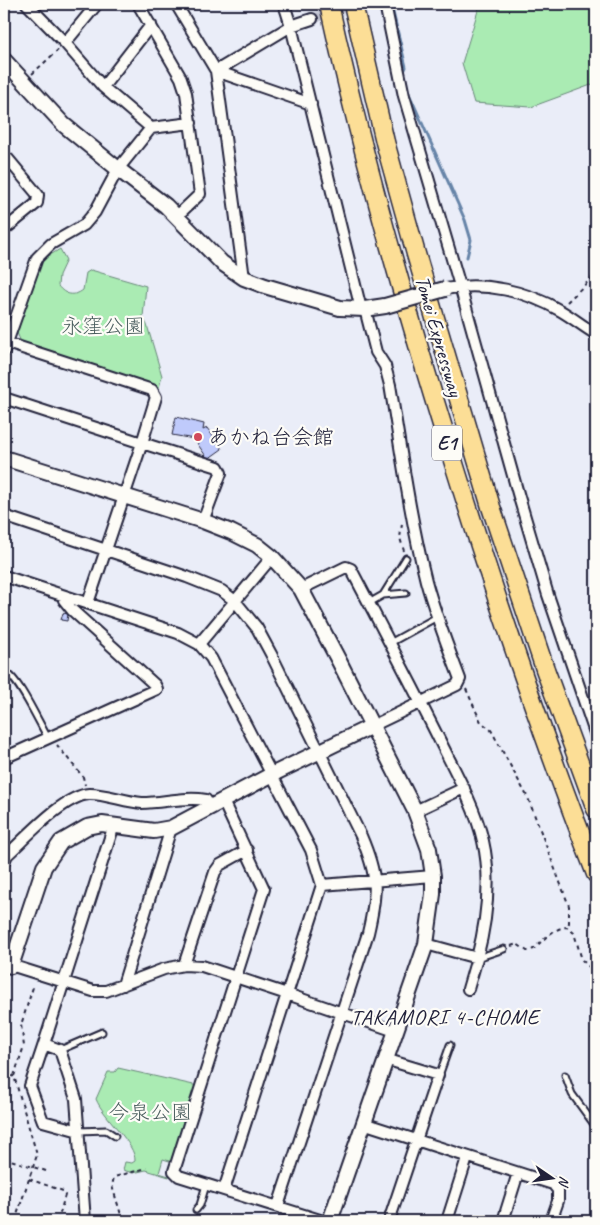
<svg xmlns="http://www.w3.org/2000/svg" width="600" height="1225" font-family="Caveat,'Klee One',sans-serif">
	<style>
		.green { fill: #aaebb3; stroke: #668677 }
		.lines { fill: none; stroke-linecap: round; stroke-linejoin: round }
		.stream { stroke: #6684a8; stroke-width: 3 }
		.building { fill: #bfcafb; stroke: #22223b }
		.street-tunnel { stroke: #c2c4d2; stroke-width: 10; stroke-dasharray: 10 5; stroke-linecap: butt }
		.lane-casing { stroke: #22223b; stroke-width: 9 }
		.street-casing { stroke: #22223b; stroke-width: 14 }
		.secondary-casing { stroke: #22223b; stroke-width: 18 }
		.highway-casing { stroke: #22223b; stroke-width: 21 }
		.path { stroke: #22223b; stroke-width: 2; stroke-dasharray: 4 4; stroke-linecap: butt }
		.lane { stroke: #fdfcf7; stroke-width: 5 }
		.street { stroke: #fdfcf7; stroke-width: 10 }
		.secondary { stroke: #fdfcf7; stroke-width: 14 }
		.highway { stroke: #fcde96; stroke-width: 18 }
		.secondary-bridge-casing { stroke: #22223b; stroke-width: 18; stroke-linecap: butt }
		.secondary-bridge { stroke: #fdfcf7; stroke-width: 14 }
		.poi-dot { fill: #d1495b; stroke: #fdfcf7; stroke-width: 2 }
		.labels { text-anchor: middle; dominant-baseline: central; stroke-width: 4.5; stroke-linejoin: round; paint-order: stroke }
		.shield { fill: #fdfcf7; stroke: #646373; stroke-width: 1 }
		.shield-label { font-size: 20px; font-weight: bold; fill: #22223b }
		.park-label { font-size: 21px; fill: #4b5e5f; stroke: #fdfcf7 }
		.street-label { font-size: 21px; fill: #22223b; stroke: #fdfcf7 }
		.poi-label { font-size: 21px; fill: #22223b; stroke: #fdfcf7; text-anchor: start }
		.neighbourhood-label { font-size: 22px; letter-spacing: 1px; fill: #22223b; stroke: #fdfcf7 }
	</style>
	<rect width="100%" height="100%" fill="#eaedf8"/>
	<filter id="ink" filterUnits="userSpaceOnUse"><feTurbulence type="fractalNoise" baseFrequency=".02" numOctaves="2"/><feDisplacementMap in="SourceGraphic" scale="10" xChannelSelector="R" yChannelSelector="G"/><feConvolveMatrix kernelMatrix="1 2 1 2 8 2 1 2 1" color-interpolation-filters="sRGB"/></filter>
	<g filter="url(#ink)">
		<path class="green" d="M 480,4 L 596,4 L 596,88 L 591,85 L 531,107 L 474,103 L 462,63 Z
			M 60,249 L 66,260 L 59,275 L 58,286 C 65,295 74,297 83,290 L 86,273 L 91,270 L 146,286 L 143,317 L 147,325 L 162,376 L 159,388 L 21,342 L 17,333 L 39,265 L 47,257 Z
			M 118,1068 L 198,1086 L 173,1162 L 163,1159 L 159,1173 L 169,1176 L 169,1177 L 146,1170 L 133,1173 L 123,1170 L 125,1162 L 132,1163 L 135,1161 C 136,1144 103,1117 96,1099 L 108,1072 L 115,1072 Z"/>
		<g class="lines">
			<path class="stream" d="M 391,4 L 406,67 L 403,73
				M 407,89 L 465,220 L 471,240 L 467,257"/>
		</g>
		<path class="building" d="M 176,417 L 204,424 L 203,430 L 207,428 L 222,449 L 208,459 L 194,439 L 172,435 Z
			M 63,613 L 68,614 L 67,621 L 61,620 Z"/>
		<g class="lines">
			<path class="street-tunnel" d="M 312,19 L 354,4"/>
			<defs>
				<path id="lane" d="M 383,595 L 406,593
					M 369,603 L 383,595 L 406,558
					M 390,643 L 437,617
					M 4,671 C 18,676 39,723 48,738
					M 477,958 L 504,949
					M 60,1050 L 102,1032
					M 438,1075 L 440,1073 L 450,1045
					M 565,1075 L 572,1094 L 596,1127
					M 79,1131 L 106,1130 L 115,1136
					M 196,1210 L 200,1205 L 206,1185"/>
				<path id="street" d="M 27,4 L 65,43 L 103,87 L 151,128
					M 138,4 L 181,78 L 186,93 L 200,194 L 177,216
					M 176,4 L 216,71 L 244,278
					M 284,4 L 291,26 L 361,309
					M 385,4 L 404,96 L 460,286 L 519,497 L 548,595 L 596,736
					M 65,43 L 97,4
					M 216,71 L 291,26 L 312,19
					M 216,71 L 311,104
					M 103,87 L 151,25
					M 4,163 L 8,159 L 38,195 L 37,203 L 4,230
					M 445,289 C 484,281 527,291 561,311 C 573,318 584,327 596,334
					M 365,309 L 376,352 L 385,366 L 390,385 C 401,451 410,517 426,581 C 435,614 448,647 460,679 L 457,685 L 372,726
					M 4,342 L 152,390 L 156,397 L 142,443 L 4,398
					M 4,351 L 37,258 L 51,244 L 84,225 L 95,212 L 118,169 L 151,128 L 191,123
					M 4,516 L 187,577 L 222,591 L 235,601 L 257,628 L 271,654 L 361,836 C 378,876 378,890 368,933 L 278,1206
					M 4,576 L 178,633 L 199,644 L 211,658 L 311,850 L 322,885 L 287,994 L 395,1031
					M 301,589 L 346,567 L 351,569 C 381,626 411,683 440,741 C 455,771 476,809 483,841 C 492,880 487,920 477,958 L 426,944
					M 88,603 L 142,443 L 218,467 L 221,473 L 203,521
					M 199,644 L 272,557
					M 4,758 L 157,689 L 155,685 L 72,610 L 64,600 L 64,596
					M 223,801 L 264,889 L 174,1171 L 179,1176 L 323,1221
					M 415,811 L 464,788
					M 4,862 L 7,855 C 26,838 63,796 89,794 C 102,793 126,802 142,803 C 163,803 185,796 206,800 L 210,807
					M 322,885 L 433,876
					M 4,963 L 93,991 L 106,991 L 164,969 L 184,965 L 202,966 L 287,994 L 224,1190
					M 184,965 L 215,872 L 220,865 L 247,850
					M 123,985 L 171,828
					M 468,989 L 477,958
					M 44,1044 L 30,1086 L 43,1121 L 79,1131
					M 385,1059 L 438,1075 L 389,1221
					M 363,1123 L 553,1184 L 558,1190 L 558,1201 L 551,1221
					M 85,1221 L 76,1099 L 60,1050 L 44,1044 L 114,825
					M 447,1221 L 467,1158
					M 503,1221 L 518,1173"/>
				<path id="secondary" d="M 4,60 L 64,125 L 118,169 L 166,206 L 222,263 L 244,278 L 265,286 L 340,308 L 365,309 L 385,306
					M 4,458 L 203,521 L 231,532 L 257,545 L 272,557 L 301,589 L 340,663 L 415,811 L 429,849 L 433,876 L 433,894 L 426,944 L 330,1221
					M 11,966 L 44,867 L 61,842 L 87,827 L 102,824 L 154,831 L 171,828 L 271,775 L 372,726"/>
				<path id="highway" d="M 329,4 C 362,156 405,306 451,454 C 495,596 542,736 596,874
					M 353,4 L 385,142 L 416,254 L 491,507 L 545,669 L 596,809"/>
			</defs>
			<use href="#lane" class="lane-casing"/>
			<use href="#street" class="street-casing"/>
			<use href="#secondary" class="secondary-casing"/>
			<use href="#highway" class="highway-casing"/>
			<path class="path" d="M 32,74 L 58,50
				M 567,302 L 596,274
				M 86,323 L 94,325
				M 402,524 L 400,538 L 404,551
				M 466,689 L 481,722 L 491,730 L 528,798 L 569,906 L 569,923 L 567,927
				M 57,745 L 83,777 L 85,785
				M 511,946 L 517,944 L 527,951 L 531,951 C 542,942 552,928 567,927 L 574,933 L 582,960 L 596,973
				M 4,1078 L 14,1076
				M 4,1158 L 46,1171
				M 29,1179 L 63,1191 L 65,1195 L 58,1221
				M 15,1221 L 37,1155 L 14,1076 L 24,1046 L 21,1025 L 34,984
				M 123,1221 L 112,1186 L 114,1177 L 147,1168"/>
			<use href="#lane" class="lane"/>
			<use href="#street" class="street"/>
			<use href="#secondary" class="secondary"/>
			<use href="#highway" class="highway"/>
			<defs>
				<path id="secondary-bridge" d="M 385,306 L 445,289"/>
			</defs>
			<use href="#secondary-bridge" class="secondary-bridge-casing"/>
			<use href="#secondary-bridge" class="secondary-bridge"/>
		</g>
	</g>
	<circle class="poi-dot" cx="198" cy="437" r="5"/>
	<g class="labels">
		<rect class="shield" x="432" y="425.5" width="30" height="35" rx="4"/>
		<g class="shield-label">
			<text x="447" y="443">E1</text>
		</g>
		<g class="park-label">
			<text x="103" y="326">永窪公園</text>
			<text x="150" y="1112">今泉公園</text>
		</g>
		<g class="street-label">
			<text transform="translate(439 336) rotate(74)">Tomei Expressway</text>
		</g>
		<g class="poi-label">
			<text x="208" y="437">あかね台会館</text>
		</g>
		<g class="neighbourhood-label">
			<text x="445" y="1017">TAKAMORI 4-CHOME</text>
		</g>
	</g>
	<rect width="600" height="1225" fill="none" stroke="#fdfcf7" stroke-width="20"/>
	<rect x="10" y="10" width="580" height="1205" fill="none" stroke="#22223b" stroke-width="2" filter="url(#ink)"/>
	<g transform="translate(552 1178) rotate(103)" stroke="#fdfcf7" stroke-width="4" paint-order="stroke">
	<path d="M0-4L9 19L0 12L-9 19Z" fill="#22223b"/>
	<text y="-8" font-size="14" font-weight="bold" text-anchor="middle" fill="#22223b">N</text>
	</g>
</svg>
